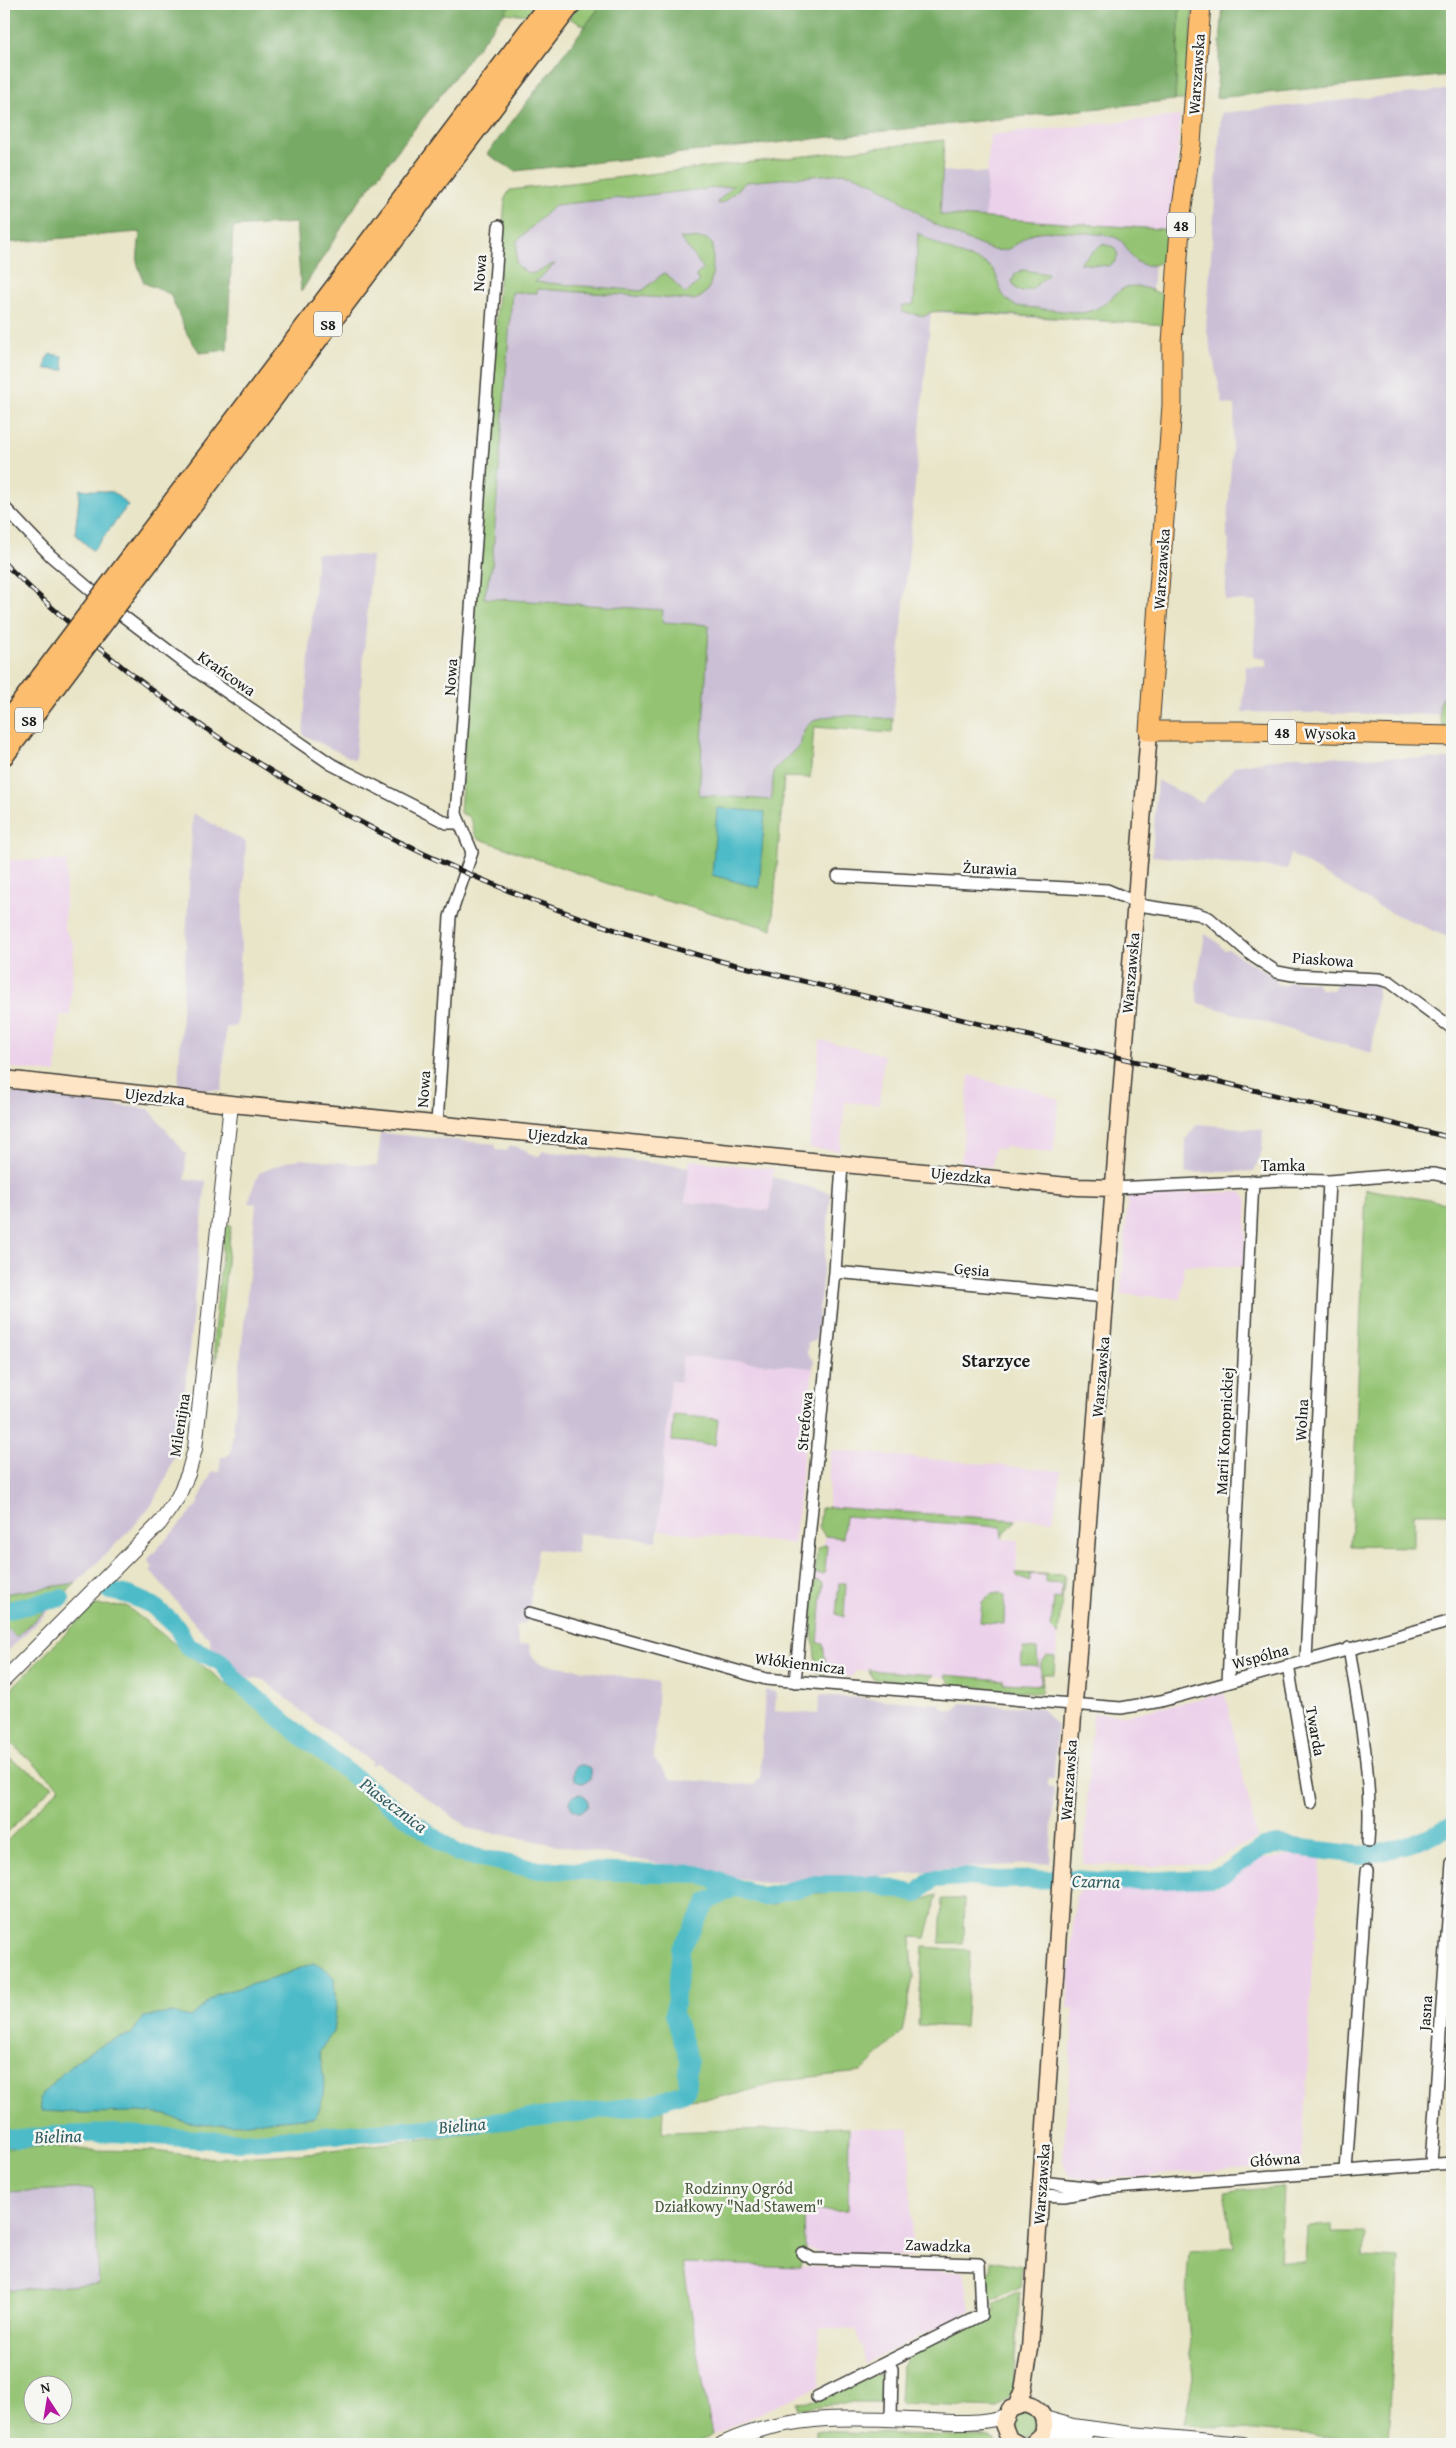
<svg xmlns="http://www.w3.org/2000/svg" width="1456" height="2448" font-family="'Gentium Book Plus',serif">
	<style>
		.built { fill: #ecd1ea }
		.industrial { fill: #cbbfd5 }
		.green { fill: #94c473; stroke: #587048; fill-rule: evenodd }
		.forest { fill: #77aa65; stroke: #4a6340 }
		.water { fill: #4ebbc8; stroke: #356c72 }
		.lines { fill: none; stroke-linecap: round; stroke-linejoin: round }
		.river { stroke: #4ebbc8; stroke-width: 18 }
		.minor-casing { stroke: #3b3a36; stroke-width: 14 }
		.tertiary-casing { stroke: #3b3a36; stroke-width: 16 }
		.secondary-casing { stroke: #3b3a36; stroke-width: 19 }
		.primary-casing { stroke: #3b3a36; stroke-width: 21 }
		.motorway-casing { stroke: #3b3a36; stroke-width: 24 }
		.minor { stroke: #fff; stroke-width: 11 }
		.tertiary { stroke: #fff; stroke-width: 14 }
		.secondary { stroke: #fee5c5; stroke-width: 16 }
		.primary { stroke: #fcbd6e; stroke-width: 19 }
		.motorway { stroke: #fcbd6e; stroke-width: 21 }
		.rail-casing { stroke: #1c1c1c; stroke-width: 5 }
		.rail { stroke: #f6f6f2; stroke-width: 3; stroke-dasharray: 9; stroke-linecap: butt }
		.motorway-bridge-casing { stroke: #3b3a36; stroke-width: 24; stroke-linecap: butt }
		.motorway-bridge { stroke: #fcbd6e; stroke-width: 21 }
		.labels { text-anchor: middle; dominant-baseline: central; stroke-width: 5; stroke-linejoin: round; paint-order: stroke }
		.shield { fill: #f6f6f2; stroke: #5d5d5c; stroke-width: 1 }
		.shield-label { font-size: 15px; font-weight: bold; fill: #1c1c1c }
		.street-label { font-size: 16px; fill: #1c1c1c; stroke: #f6f6f2 }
		.park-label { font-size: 16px; fill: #46573a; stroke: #f6f6f2 }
		.neighbourhood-label { font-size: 18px; font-weight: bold; fill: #1c1c1c; stroke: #f6f6f2 }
		.water-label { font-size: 18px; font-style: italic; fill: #305c61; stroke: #f6f6f2 }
	</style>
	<rect width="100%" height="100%" fill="#f6f6f2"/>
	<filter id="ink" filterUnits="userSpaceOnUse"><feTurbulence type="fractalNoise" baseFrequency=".02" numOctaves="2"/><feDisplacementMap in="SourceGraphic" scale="10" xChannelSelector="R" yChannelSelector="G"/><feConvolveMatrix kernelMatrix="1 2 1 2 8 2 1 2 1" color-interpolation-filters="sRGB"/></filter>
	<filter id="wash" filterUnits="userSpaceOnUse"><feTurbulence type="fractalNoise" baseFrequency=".0096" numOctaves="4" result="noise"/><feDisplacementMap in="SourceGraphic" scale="20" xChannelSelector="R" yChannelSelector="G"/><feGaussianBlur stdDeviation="1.12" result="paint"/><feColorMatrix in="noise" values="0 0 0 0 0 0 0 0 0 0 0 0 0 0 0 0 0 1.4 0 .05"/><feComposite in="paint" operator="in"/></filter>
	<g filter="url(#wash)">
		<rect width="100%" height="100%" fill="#e9e5c8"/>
		<path class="built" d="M 1180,116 L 1173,229 L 984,218 L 990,135 Z
			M 4,860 L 67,861 L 64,928 L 74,945 L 70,1016 L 60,1015 L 56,1073 L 4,1067 Z
			M 820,1040 L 884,1055 L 879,1105 L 845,1102 L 840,1151 L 809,1148 Z
			M 969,1075 L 1002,1085 L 1025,1087 L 1059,1100 L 1053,1153 L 1005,1146 L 1004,1149 L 994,1148 L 992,1167 L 961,1164 Z
			M 689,1160 L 774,1169 L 769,1211 L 685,1202 Z
			M 1241,1192 L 1247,1198 L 1244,1267 L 1184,1265 L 1181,1299 L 1121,1294 L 1128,1194 Z
			M 683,1356 L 813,1368 L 794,1544 L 658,1530 L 671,1381 L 680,1382 Z
			M 831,1450 L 1061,1471 L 1053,1520 L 1021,1518 L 1016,1520 L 1002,1536 L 1002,1539 L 1018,1540 L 1016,1573 L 1065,1575 L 1054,1674 L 1043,1674 L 1041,1693 L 952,1685 L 945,1677 L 934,1676 L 926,1683 L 873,1679 L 868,1671 L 857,1670 L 851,1677 L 817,1673 L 811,1621 L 817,1550 L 824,1545 L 825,1536 L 819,1527 L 821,1508 L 828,1507 Z
			M 1225,1693 L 1257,1838 L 1205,1864 L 1157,1866 L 1083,1864 L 1093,1713 L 1128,1715 Z
			M 1321,1854 L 1318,1919 L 1316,1938 L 1313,1938 L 1308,2063 L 1301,2164 L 1106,2179 L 1087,2179 L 1069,2176 L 1063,2162 L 1074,2009 L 1067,2008 L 1075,1897 L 1085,1887 L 1216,1887 L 1263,1858 Z
			M 849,2127 L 909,2129 L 912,2257 L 864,2256 L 853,2252 L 847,2256 L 805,2249 L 804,2211 L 848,2210 Z
			M 684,2263 L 964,2271 L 970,2311 L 863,2364 L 862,2345 L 860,2345 L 857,2330 L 819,2328 L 820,2386 L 712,2435 Z"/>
		<path class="industrial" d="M 1452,89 L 1452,715 L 1242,712 L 1246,666 L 1267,667 L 1267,659 L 1253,657 L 1257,602 L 1225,600 L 1229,539 L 1227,538 L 1227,526 L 1235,405 L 1223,404 L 1206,327 L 1221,113 Z
			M 944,140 L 942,171 L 987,173 L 985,218 L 1173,229 L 1154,265 L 1152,290 L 1165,325 L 931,312 L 892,733 L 814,727 L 810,778 L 784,777 L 772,929 L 629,891 L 477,838 L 473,831 L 474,823 L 469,816 L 460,813 L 505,198 L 510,190 Z
			M 317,553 L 372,556 L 355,760 L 303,735 Z
			M 1296,756 L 1452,759 L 1452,939 L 1383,909 L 1290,854 L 1288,869 L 1152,856 L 1157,780 L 1202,803 L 1235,766 Z
			M 193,813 L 246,842 L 237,1024 L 235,1026 L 226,1028 L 222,1091 L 178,1086 Z
			M 1205,934 L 1216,941 L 1224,950 L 1228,949 L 1277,979 L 1276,984 L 1287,985 L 1288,982 L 1316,982 L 1320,989 L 1333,990 L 1337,983 L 1376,984 L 1378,986 L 1372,1053 L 1198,1003 L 1196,986 Z
			M 4,1092 L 149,1109 L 186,1154 L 185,1179 L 206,1181 L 182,1420 L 177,1447 L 167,1476 L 151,1506 L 132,1528 L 4,1655 Z
			M 1197,1124 L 1263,1130 L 1262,1151 L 1254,1171 L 1185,1173 L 1186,1139 Z
			M 381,1133 L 495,1144 L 497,1150 L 507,1151 L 510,1145 L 526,1150 L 530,1155 L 539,1156 L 543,1151 L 689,1167 L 685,1202 L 769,1211 L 773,1177 L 831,1193 L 816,1340 L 808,1343 L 807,1354 L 814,1361 L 813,1368 L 683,1356 L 680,1382 L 671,1381 L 657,1541 L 578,1533 L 577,1553 L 538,1549 L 527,1622 L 516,1626 L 519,1645 L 529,1644 L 532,1656 L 539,1663 L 658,1682 L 654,1759 L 671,1779 L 754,1785 L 760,1778 L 765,1690 L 776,1692 L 775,1711 L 818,1714 L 820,1695 L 939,1704 L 943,1710 L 955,1711 L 961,1703 L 1042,1708 L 1057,1726 L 1054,1779 L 1048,1779 L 1048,1786 L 1054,1788 L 1050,1863 L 938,1869 L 932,1872 L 845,1879 L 766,1883 L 470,1829 L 377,1763 L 373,1766 L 370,1764 L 372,1762 L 311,1719 L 264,1680 L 247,1678 L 211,1650 L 210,1637 L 203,1633 L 150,1571 L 153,1568 L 148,1559 L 196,1507 L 212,1471 L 219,1472 L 221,1457 L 225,1457 L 231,1453 L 256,1204 L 249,1203 L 251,1192 L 259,1173 L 289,1161 L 301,1159 L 377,1166 Z
			M 94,2187 L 99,2284 L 4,2290 L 4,2192 Z"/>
		<path class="green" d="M 511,4 L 539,4 L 530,15 L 504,13 Z
			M 580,4 L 602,4 L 585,26 L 569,18 Z
			M 1180,4 L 1193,4 L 1187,98 L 1183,100 L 1175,100 Z
			M 944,140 L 940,215 L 1175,230 L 1172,252 C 1163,265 1143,272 1131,256 C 1125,246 1123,238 1110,236 C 1095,233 1053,230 1038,232 C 1019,235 1016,254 993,250 C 974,243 954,235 936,225 C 906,206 880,180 845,173 L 746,182 L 724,202 L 718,204 L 717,202 L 733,186 L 555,205 L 517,241 L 516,263 C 533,284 540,267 555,264 L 535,282 L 642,291 L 664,273 L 667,274 L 685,294 L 700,281 L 695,276 L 704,269 L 680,238 L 707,239 L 713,245 C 712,264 717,295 693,300 L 537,289 L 537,293 L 512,292 L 492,566 L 484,598 L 663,610 L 662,622 L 709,625 L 699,795 L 771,800 L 774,770 L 801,744 C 801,703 865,718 893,719 L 892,733 L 814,727 L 810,778 L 784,777 L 772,929 L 629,891 L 477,838 C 469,825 478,819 460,813 L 505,198 L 510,190 Z
			M 918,233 C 932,242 947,249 963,256 C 971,259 982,260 989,266 C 1003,276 992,293 1016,306 L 1082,313 C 1123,306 1110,269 1165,296 L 1168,301 L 1168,325 L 943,311 L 931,312 L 925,316 L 902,312 L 902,306 L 914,304 Z
			M 1102,244 L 1114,247 L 1118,255 L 1115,262 L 1108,266 L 1079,263 Z
			M 1022,270 L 1049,274 L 1032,289 L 1022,292 L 1016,289 L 1012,282 L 1015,274 Z
			M 1452,691 L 1452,731 L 1443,726 C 1437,714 1438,695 1452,691 Z
			M 1366,1189 L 1452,1204 L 1452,1513 L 1414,1513 L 1414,1547 L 1351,1546 Z
			M 225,1224 L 231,1225 L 216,1363 L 213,1341 Z
			M 674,1415 L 718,1419 L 715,1445 L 672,1441 Z
			M 828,1507 L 1016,1520 L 1002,1536 L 1002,1539 L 1001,1527 L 845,1516 L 843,1538 L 825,1536 L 819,1527 L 821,1508 Z
			M 824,1545 L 827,1545 L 825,1572 L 822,1574 L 815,1573 L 817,1550 Z
			M 1016,1573 L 1065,1575 L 1058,1635 L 1051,1628 L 1054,1598 L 1061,1599 L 1062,1584 L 1046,1583 L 1046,1575 L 1030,1574 L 1030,1582 L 1018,1577 Z
			M 815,1580 L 823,1583 L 818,1643 L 823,1644 L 827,1674 L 817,1673 L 811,1621 Z
			M 76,1583 L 16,1637 L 9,1629 L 4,1630 L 4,1594 Z
			M 839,1583 L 846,1583 L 844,1617 L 836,1614 Z
			M 991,1594 L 1000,1593 L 1005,1596 L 1004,1624 L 980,1622 L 982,1602 Z
			M 94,1605 L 126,1606 L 387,1809 L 456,1854 L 538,1872 L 673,1876 L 728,1890 L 771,1905 L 796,1895 L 872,1889 L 918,1901 L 937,1895 L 926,1938 L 911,1937 L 913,1978 L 902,2032 L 861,2072 L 792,2079 L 728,2096 L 456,2124 L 240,2138 L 113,2130 L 4,2134 L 4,1844 L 60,1787 L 4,1737 L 4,1696 Z
			M 1023,1648 L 1037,1649 L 1038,1667 L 1021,1665 Z
			M 1047,1656 L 1055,1657 L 1054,1674 L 1043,1674 L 1041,1693 L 952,1685 L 945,1675 L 1004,1680 L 1004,1683 L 1041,1685 L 1041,1663 Z
			M 868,1670 L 934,1675 L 926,1683 L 873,1679 Z
			M 4,1755 L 53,1786 L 4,1836 Z
			M 942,1899 L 964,1899 L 963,1943 L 940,1943 Z
			M 923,1947 L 970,1950 L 965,2027 L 918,2025 Z
			M 663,2110 L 662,2132 L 849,2127 L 848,2210 L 804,2211 L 805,2249 L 801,2267 L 683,2263 L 712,2435 L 694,2444 L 4,2444 L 4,2290 L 99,2284 L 94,2188 L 4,2192 L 4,2148 L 52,2146 L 87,2150 L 153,2151 L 213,2158 L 299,2154 ZM 32,2386 L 62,2386 L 62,2416 L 32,2416 Z
			M 1283,2187 L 1279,2261 L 1305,2262 L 1307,2226 L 1332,2225 L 1332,2233 L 1365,2233 L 1364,2256 L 1399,2258 L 1388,2442 L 1184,2424 L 1193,2378 L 1186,2296 L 1189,2251 L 1234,2248 L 1224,2192 Z
			M 991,2260 L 1022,2266 L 1020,2287 L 987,2302 L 985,2298 L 984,2277 L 990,2271 Z
			M 1020,2291 L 1012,2397 L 998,2408 L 902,2404 L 900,2401 L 902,2369 L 907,2357 L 996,2311 L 993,2304 Z
			M 876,2372 L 877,2375 L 883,2374 L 886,2380 L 882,2403 L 839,2403 L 798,2409 L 797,2402 L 819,2400 Z
			M1013 2425a12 12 0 1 1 24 0a12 12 0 1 1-24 0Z
			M 815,2431 L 990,2437 L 996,2439 L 1001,2444 L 815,2444 Z"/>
		<path class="forest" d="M 4,4 L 511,4 L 358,202 L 301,292 L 296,223 L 233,227 L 227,350 L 200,353 L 187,334 L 170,294 L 144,283 L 137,262 L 140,232 L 4,243 Z
			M 602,4 L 1180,4 L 1175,100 L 515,171 L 487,154 Z
			M 1223,4 L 1452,4 L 1452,75 L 1216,98 Z"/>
		<path class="water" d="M 50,354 L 62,356 L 64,370 L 45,369 L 46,359 Z
			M 80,489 L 113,492 L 128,505 L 93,551 L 75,534 Z
			M 717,808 L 765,812 L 759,888 L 712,875 Z
			M573 1774a9 9 0 1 1 18 0a9 9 0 1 1-18 0Z
			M570 1803a9 9 0 1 1 18 0a9 9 0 1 1-18 0Z
			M 313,1963 L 325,1968 L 334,1978 L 336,2010 L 333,2032 L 319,2052 C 324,2073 328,2098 315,2117 L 249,2123 L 208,2125 L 188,2123 L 167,2115 L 140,2112 L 82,2113 L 41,2111 L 39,2098 C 66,2068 90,2044 131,2035 L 143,2017 L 172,2013 L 191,2017 L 217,1994 L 275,1978 Z"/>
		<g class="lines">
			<path class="river" d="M 110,1591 L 129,1595 L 154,1606 L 177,1627 L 187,1646 L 221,1662 L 236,1680 L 295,1731 L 402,1814 L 457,1853 L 539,1870 L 698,1874 L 764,1897 L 816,1884 L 873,1884 L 916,1894 L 933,1879 L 966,1877 L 997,1880 L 1076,1879 L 1113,1882 L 1209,1878 L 1224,1874 L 1263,1847 L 1278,1845 L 1361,1855 L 1381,1852 L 1414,1843 L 1452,1826
				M 4,1611 L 61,1598
				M 4,2138 L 19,2139 L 55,2135 L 114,2133 L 240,2142 L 456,2126 L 649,2105 L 686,2092 L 689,2060 L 674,2014 L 681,1949 L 707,1902 L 735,1887"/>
		</g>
	</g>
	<g filter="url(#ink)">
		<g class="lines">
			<defs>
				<path id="minor" d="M 4,507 L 51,556 L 106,603 L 186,664 L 331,764 L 447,823 L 460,823
					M 838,876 L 1107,890 L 1145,906 L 1198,914 L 1209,918 L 1254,957 L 1277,972 L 1293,975 L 1379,979 L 1390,982 L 1452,1028
					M 437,1124 L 450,917 L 472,852 L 456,814 L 499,226
					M 1113,1188 L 1287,1180 L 1329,1181 L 1410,1174 L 1435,1174 L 1452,1178
					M 835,1272 L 1106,1297
					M 529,1613 L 766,1679 L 1121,1708 L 1161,1701 L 1452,1621
					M 1349,1648 C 1359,1712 1373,1777 1368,1842
					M 1306,1660 L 1329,1181
					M 1288,1665 L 1311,1803
					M 795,1682 L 835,1272 L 842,1164
					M 1228,1682 L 1253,1181
					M 1431,2164 L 1452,1863
					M 1346,2171 L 1367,1871
					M 1041,2182 L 1094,2188
					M 1041,2195 L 1064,2196 L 1101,2189 L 1452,2163
					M 802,2253 L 813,2259 L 979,2264 L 981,2315 L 817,2397
					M 888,2362 L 892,2369 L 891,2419"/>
				<path id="tertiary" d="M 4,1680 L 160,1523 L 178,1497 L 188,1474 L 195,1449 L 231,1104
					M 1044,2418 L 1073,2426 L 1132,2434 L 1243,2444
					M 1043,2434 L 1085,2435
					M 722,2444 C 785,2415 843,2417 910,2420 C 938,2421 979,2426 1005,2416"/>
				<path id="secondary" d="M 4,1079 L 231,1104 L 1078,1187 L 1113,1188
					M 1017,2405 L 1023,2390 L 1030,2349 L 1069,1768 L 1149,731
					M 1018,2444 L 1009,2439 L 1003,2424 L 1010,2409 L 1025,2404 C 1041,2408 1047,2418 1043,2434 L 1032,2444"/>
				<path id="primary" d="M 1201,4 L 1191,144 L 1181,214 L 1172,343 L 1172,405 L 1149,731 L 1248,731 L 1452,736"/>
				<path id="motorway" d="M 108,589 L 550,4
					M 121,598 L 570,4
					M 4,727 L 42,677
					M 4,754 L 54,687"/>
			</defs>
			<use href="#minor" class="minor-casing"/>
			<use href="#tertiary" class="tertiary-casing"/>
			<use href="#secondary" class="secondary-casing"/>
			<use href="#primary" class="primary-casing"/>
			<use href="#motorway" class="motorway-casing"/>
			<use href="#minor" class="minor"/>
			<use href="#tertiary" class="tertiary"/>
			<use href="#secondary" class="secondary"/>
			<use href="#primary" class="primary"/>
			<use href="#motorway" class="motorway"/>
			<defs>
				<path id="rail" d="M 4,563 C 209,762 448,889 724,962 L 1452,1138"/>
			</defs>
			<use href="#rail" class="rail-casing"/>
			<use href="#rail" class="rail"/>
			<defs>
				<path id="motorway-bridge" d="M 42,677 L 108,589
					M 54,687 L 121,598"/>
			</defs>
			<use href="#motorway-bridge" class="motorway-bridge-casing"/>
			<use href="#motorway-bridge" class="motorway-bridge"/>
		</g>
	</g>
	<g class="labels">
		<g class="shield">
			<rect x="1167" y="212.5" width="28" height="25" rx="4"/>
			<rect x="314" y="311.5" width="28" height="25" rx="4"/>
			<rect x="15" y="707.5" width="28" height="25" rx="4"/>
			<rect x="1268" y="719.5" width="28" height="25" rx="4"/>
		</g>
		<g class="shield-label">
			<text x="1181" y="225">48</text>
			<text x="328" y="324">S8</text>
			<text x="29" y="720">S8</text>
			<text x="1282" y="732">48</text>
		</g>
		<g class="street-label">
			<text transform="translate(1196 74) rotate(-86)">Warszawska</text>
			<text transform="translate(479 273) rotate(-86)">Nowa</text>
			<text transform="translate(1161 569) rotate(-86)">Warszawska</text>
			<text transform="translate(227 673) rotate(35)">Krańcowa</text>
			<text transform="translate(450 677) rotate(-86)">Nowa</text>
			<text transform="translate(1330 733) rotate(1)">Wysoka</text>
			<text transform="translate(990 868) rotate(3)">Żurawia</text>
			<text transform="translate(1323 959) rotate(4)">Piaskowa</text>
			<text transform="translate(1130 973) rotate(-85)">Warszawska</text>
			<text transform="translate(423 1089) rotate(-86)">Nowa</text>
			<text transform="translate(155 1096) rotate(7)">Ujezdzka</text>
			<text transform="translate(558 1136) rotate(6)">Ujezdzka</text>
			<text x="1283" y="1165">Tamka</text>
			<text transform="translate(961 1175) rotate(6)">Ujezdzka</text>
			<text transform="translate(972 1269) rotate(5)">Gęsia</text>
			<text transform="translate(1100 1377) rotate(-85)">Warszawska</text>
			<text transform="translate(1301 1420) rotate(-87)">Wolna</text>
			<text transform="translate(804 1421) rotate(-85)">Strefowa</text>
			<text transform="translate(179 1425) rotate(-81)">Milenijna</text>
			<text transform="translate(1224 1431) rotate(-87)">Marii Konopnickiej</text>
			<text transform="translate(1260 1656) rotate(-15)">Wspólna</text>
			<text transform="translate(800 1663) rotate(7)">Włókiennicza</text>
			<text transform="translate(1316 1731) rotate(80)">Twarda</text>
			<text transform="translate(1068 1780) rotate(-86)">Warszawska</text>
			<text transform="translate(1425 2013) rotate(-86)">Jasna</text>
			<text transform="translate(1275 2159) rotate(-4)">Główna</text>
			<text transform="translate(1041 2184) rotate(-86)">Warszawska</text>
			<text transform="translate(938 2245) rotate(2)">Zawadzka</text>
		</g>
		<g class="park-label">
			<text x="739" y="2188">Rodzinny Ogród<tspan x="739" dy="18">Działkowy "Nad Stawem"</tspan></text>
		</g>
		<g class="neighbourhood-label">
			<text x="996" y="1360">Starzyce</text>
		</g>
		<g class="water-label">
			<text transform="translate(394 1805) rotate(37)">Piasecznica</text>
			<text transform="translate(1096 1881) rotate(1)">Czarna</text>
			<text transform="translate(462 2125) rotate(-5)">Bielina</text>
			<text transform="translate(58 2136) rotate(-2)">Bielina</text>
		</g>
	</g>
	<rect width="1456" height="2448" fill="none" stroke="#f6f6f2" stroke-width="20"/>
	<g transform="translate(48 2400) rotate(348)"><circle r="24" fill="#f6f6f2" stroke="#9f9f9c"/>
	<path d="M0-4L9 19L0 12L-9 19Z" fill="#b5179e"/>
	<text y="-8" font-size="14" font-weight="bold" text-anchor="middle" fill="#1c1c1c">N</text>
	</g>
</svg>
